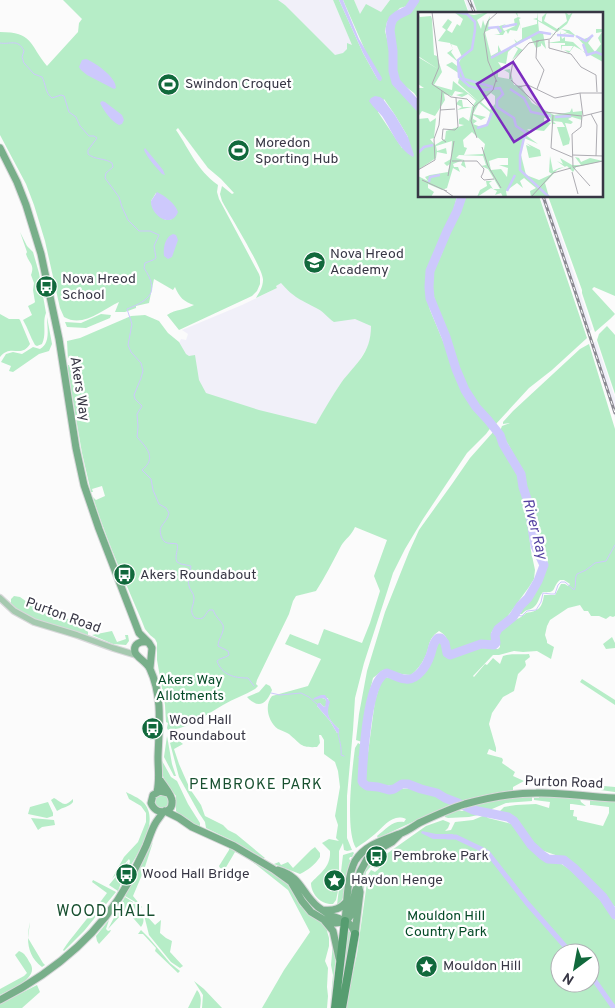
<svg xmlns="http://www.w3.org/2000/svg" width="615" height="1008" font-family="Overpass,sans-serif">
	<style>
		.built { fill: #f1f0f9 }
		.green { fill: #b6edc7; fill-rule: evenodd }
		.water { fill: #cdc9fc }
		.lines { fill: none; stroke-linecap: round; stroke-linejoin: round }
		.stream { stroke: #cdc9fc; stroke-width: 1 }
		.canal { stroke: #cdc9fc; stroke-width: 5 }
		.river { stroke: #cdc9fc; stroke-width: 9 }
		.tertiary-casing { stroke: #d8d8da; stroke-width: 8 }
		.secondary-casing { stroke: #d8d8da; stroke-width: 9 }
		.primary-casing { stroke: #d8d8da; stroke-width: 10 }
		.tertiary { stroke: #a5c9af; stroke-width: 5.5 }
		.secondary { stroke: #78af8a; stroke-width: 7 }
		.primary { stroke: #569d70; stroke-width: 8 }
		.rail-casing { stroke: #8b8a92; stroke-width: 3 }
		.rail { stroke: #fff; stroke-width: 1; stroke-dasharray: 4; stroke-linecap: butt }
		.labels { text-anchor: middle; dominant-baseline: central; stroke-width: 4.5; stroke-linejoin: round; paint-order: stroke }
		.poi-label { font-size: 14px; fill: #373644; stroke: #fff; text-anchor: start }
		.street-label { font-size: 14px; fill: #373644; stroke: #fff }
		.park-label { font-size: 14px; fill: #044a27; stroke: #fff }
		.water-label { font-size: 15px; font-style: italic; fill: #5745a3; stroke: #fff }
		.neighbourhood-label { font-size: 15px; letter-spacing: 1px; fill: #185030; stroke: #fff }
		.quarter-label { font-size: 16px; letter-spacing: 1px; fill: #185030; stroke: #fff }
		.inset-river { fill: none; stroke: #cdc9fc; stroke-width: 2.5 }
		.inset-road { fill: none; stroke: #adacb2; stroke-width: 1 }
		.view { fill: #7b2cbf; fill-opacity: 0.15; stroke: #7b2cbf; stroke-width: 2.5 }
		.inset-edge { fill: none; stroke: #373644; stroke-width: 2.5 }
	</style>
	<rect width="100%" height="100%" fill="#fbfbfb"/>
	<path class="built" d="M 277,0 L 333,0 L 354,49 L 336,60 Z
		M 354,0 L 390,0 L 381,12 L 360,15 Z
		M 465,0 L 472,0 L 478,14 L 470,14 Z
		M 236,192 L 364,322 L 371,326 L 371,336 L 369,345 L 355,367 L 341,383 L 316,424 L 313,427 L 182,389 L 176,349 L 181,339 L 186,340 L 188,334 L 182,330 L 242,305 L 277,288 L 224,200 Z
		M 540,196 L 546,196 L 566,250 L 592,329 L 588,334 Z
		M 596,341 L 615,398 L 615,418 L 591,345 Z"/>
	<path class="green" d="M 63,0 L 278,0 L 285,5 L 335,55 L 343,53 L 347,49 L 347,43 L 352,45 L 333,0 L 339,0 L 363,53 L 378,80 L 343,0 L 354,0 L 360,14 L 366,4 L 381,12 L 390,0 L 412,0 L 407,6 L 400,8 L 393,15 L 387,22 L 385,31 L 391,54 L 390,72 L 396,82 L 411,98 L 419,110 L 419,196 L 457,196 L 453,212 L 435,253 L 426,279 L 426,292 L 430,310 L 465,394 L 492,426 L 486,434 L 467,453 L 423,519 L 405,549 L 393,573 L 387,592 L 364,663 L 355,698 L 353,730 L 347,796 L 347,838 L 352,850 L 347,851 L 344,850 L 343,843 L 339,851 L 339,872 L 336,872 L 329,886 L 335,891 L 338,891 L 336,900 L 333,904 C 321,905 311,894 311,883 C 320,873 331,867 330,851 L 322,843 L 329,839 L 339,841 L 336,838 L 338,825 L 335,816 L 340,787 L 338,771 L 335,762 L 324,754 L 324,740 L 321,735 L 319,735 L 320,743 L 317,747 C 300,748 301,744 289,734 C 286,732 282,731 278,729 C 268,722 264,705 272,696 L 308,686 L 321,659 L 285,644 L 290,634 L 318,645 L 324,629 L 362,643 L 370,623 L 380,591 L 374,576 L 387,540 L 355,527 C 352,535 345,539 341,546 C 333,561 325,577 316,591 L 296,596 L 293,601 L 289,614 L 257,680 L 256,684 L 258,686 L 255,689 C 245,695 233,699 223,705 C 205,715 189,729 168,730 L 167,728 L 168,723 L 166,722 L 165,705 L 157,660 L 157,643 L 155,639 L 150,635 L 145,629 L 141,619 C 124,579 106,539 93,497 L 96,500 L 105,496 L 102,486 L 92,489 L 93,492 L 91,492 L 82,453 L 68,372 L 68,365 L 69,365 L 70,368 L 79,367 L 78,356 L 68,358 L 68,360 L 67,341 L 80,338 L 131,316 L 145,315 L 159,321 L 168,333 L 179,342 L 186,354 L 189,356 L 195,355 L 199,380 L 206,393 L 259,410 L 316,424 C 324,410 332,396 341,383 C 356,363 371,354 371,326 L 355,319 L 334,322 C 328,318 324,312 318,309 C 300,299 295,299 281,283 L 276,286 L 277,288 L 256,298 C 259,293 263,287 263,280 C 264,270 229,214 222,201 L 220,194 L 222,186 L 232,194 L 234,193 L 221,179 L 208,168 L 178,128 L 176,130 C 191,152 196,169 218,185 L 217,192 L 219,199 L 259,274 L 260,277 L 260,284 L 257,291 L 252,296 L 179,330 L 167,315 C 176,309 185,310 194,305 C 184,302 179,297 175,287 L 173,290 L 154,279 L 149,303 L 136,306 L 136,308 L 125,312 L 115,312 L 119,302 C 102,310 83,328 64,317 L 60,308 L 45,241 L 34,205 L 26,184 L 0,135 L 0,32 C 33,32 29,44 47,66 L 78,32 L 79,23 L 82,19 ZM 384,99 L 395,115 L 408,137 L 402,148 L 378,112 ZM 156,193 L 172,219 L 166,220 C 157,215 153,211 151,201 ZM 322,698 L 328,698 L 329,704 C 324,715 332,723 339,729 L 339,732 L 337,733 L 330,721 L 317,706 L 320,703 L 323,706 L 325,707 C 327,704 327,702 325,699 Z
		M 419,0 L 464,0 L 469,14 L 419,14 L 419,100 L 414,93 L 397,80 L 395,72 L 396,54 L 392,30 L 393,24 L 397,18 L 414,8 Z
		M 473,0 L 615,0 L 615,296 L 594,287 L 592,289 L 615,314 L 610,319 L 595,332 L 582,293 L 582,290 L 548,196 L 601,196 L 601,14 L 478,14 Z
		M 464,196 L 539,196 L 587,338 L 552,370 L 529,388 L 495,425 C 487,417 479,408 473,399 C 460,379 430,301 432,279 C 433,269 440,260 443,250 C 450,232 457,214 464,196 Z
		M 20,232 L 27,246 L 33,252 L 39,273 L 46,313 C 42,322 47,334 42,344 L 37,346 L 35,345 C 30,337 28,328 23,320 L 32,315 L 28,306 L 34,303 L 35,302 L 33,290 L 34,283 L 31,275 C 35,264 29,264 26,254 L 27,252 Z
		M 0,314 L 9,319 L 19,319 L 20,320 L 30,344 C 21,359 11,343 0,357 Z
		M 101,314 L 111,315 L 110,318 L 86,328 L 67,327 L 65,322 L 81,323 Z
		M 47,317 L 52,344 L 49,351 L 39,354 L 13,372 L 9,371 L 11,366 L 1,362 L 6,354 L 13,352 L 22,354 L 33,347 L 40,349 C 51,343 47,328 47,317 Z
		M 607,326 L 615,335 L 615,394 L 597,340 L 599,334 Z
		M 589,344 L 615,429 L 615,616 L 613,617 L 610,616 L 606,619 L 599,616 L 591,616 L 588,611 L 584,611 L 580,605 L 568,608 L 550,620 L 547,626 L 545,635 L 547,641 L 547,643 L 554,647 L 551,659 L 537,651 L 523,652 L 514,651 L 499,655 L 493,655 L 473,676 L 474,677 L 485,664 L 487,665 L 493,658 L 500,664 L 503,656 C 512,653 520,655 529,654 L 530,657 L 525,661 L 526,665 L 525,667 L 518,674 L 514,691 L 503,697 L 492,713 L 489,724 L 496,748 L 496,752 L 489,749 L 487,754 L 502,758 L 503,760 L 502,763 L 515,772 L 513,776 L 524,781 L 513,787 L 513,786 L 513,790 L 485,795 L 456,802 L 378,838 L 377,836 C 386,829 393,820 404,822 L 406,819 C 393,813 384,826 375,834 C 369,839 362,844 356,848 C 345,830 352,771 355,748 L 358,743 L 366,748 C 366,755 362,757 360,764 C 358,769 358,775 358,781 C 363,786 381,790 389,793 C 393,792 397,790 401,789 C 410,787 420,791 429,791 L 431,789 C 428,788 425,788 423,787 C 418,785 414,781 408,781 C 403,780 401,784 397,785 C 392,787 369,784 365,781 L 365,775 L 375,701 L 382,678 C 389,676 394,680 401,681 C 422,687 432,657 437,642 L 441,641 L 442,643 L 444,655 C 457,661 468,650 481,648 C 486,648 492,649 498,649 L 500,647 C 500,643 499,639 499,635 C 499,624 520,620 526,613 C 539,611 542,608 544,595 L 555,595 L 561,584 L 565,584 L 568,586 L 570,584 L 564,580 L 560,580 C 551,588 558,593 543,592 C 539,596 539,603 534,607 C 529,611 527,608 522,614 L 519,614 L 518,612 C 521,607 525,605 528,600 C 537,587 543,575 548,560 C 534,540 535,515 528,492 C 523,472 512,449 500,431 L 502,426 L 510,423 L 503,424 L 503,422 L 513,411 L 580,349 Z
		M 494,431 L 498,436 L 506,455 L 516,471 L 525,503 L 531,551 L 535,570 L 534,579 L 529,587 L 507,617 L 495,627 L 491,633 L 493,641 C 479,639 464,647 451,652 L 449,651 C 449,642 447,635 439,631 C 426,640 431,647 424,659 C 421,665 416,671 411,675 C 401,675 392,671 383,670 L 373,678 L 369,695 L 362,742 L 356,740 L 359,714 L 367,671 L 385,612 L 409,552 L 419,530 L 452,484 L 470,458 Z
		M 14,596 L 20,597 L 37,609 L 54,616 L 53,620 L 79,618 L 88,632 L 88,635 C 62,627 32,623 11,605 L 11,599 Z
		M 112,631 L 117,642 L 126,639 L 125,635 L 128,635 L 129,641 L 126,645 L 113,644 L 92,635 Z
		M 612,637 L 615,643 L 615,648 L 606,649 L 603,644 Z
		M 582,679 L 615,700 L 615,705 L 580,682 Z
		M 266,684 L 270,686 L 272,690 C 267,703 259,710 247,697 L 259,692 Z
		M 167,736 L 172,764 L 176,776 L 174,776 L 164,757 Z
		M 177,739 L 183,744 L 174,749 L 179,764 L 190,789 L 201,805 L 205,816 L 223,825 L 228,830 L 236,834 L 265,858 L 263,858 L 233,841 L 206,828 L 205,822 L 199,813 L 179,777 L 170,743 L 173,740 Z
		M 161,759 L 171,777 L 177,781 L 188,804 L 200,823 L 200,827 L 197,826 L 180,816 L 176,811 L 176,796 L 165,782 L 161,770 Z
		M 593,785 L 615,787 L 615,792 L 593,789 Z
		M 126,792 C 132,795 139,798 143,802 C 161,820 138,853 128,870 L 130,861 L 129,859 L 128,860 L 112,879 L 124,857 L 138,842 L 146,822 L 146,813 L 141,806 L 129,799 Z
		M155 802a7 7 0 1 1 14 0a7 7 0 1 1-14 0Z
		M 532,796 L 532,801 L 506,803 L 478,815 L 469,817 L 448,818 L 445,817 L 445,815 L 458,810 L 462,811 L 471,808 L 474,804 L 500,799 Z
		M 539,796 L 580,799 L 581,802 L 586,806 L 572,804 L 570,804 L 570,810 L 574,810 L 573,816 L 577,817 L 577,820 L 603,826 L 609,813 L 609,807 L 592,805 L 590,805 L 590,800 L 615,801 L 615,907 L 583,873 L 574,865 L 567,859 L 541,850 L 525,834 L 511,821 L 499,812 L 504,807 L 516,805 L 536,804 L 549,808 L 550,802 L 534,800 L 534,798 L 539,798 Z
		M 54,798 C 63,803 64,808 73,799 L 73,802 C 69,807 63,807 57,811 L 51,800 Z
		M 48,802 L 53,813 L 53,816 L 47,818 L 28,814 L 30,807 Z
		M 485,815 L 488,818 L 512,824 L 533,851 L 542,859 L 551,862 L 560,863 L 569,869 L 589,887 L 606,907 L 615,920 L 615,1008 L 345,1008 L 357,954 L 368,875 L 371,870 L 375,872 C 382,867 383,863 385,855 L 426,826 L 443,820 L 448,822 L 450,823 L 448,828 L 445,831 L 451,830 L 455,822 L 473,820 ZM 560,953 L 590,953 L 590,983 L 560,983 Z
		M 31,818 L 54,820 L 55,825 L 42,827 L 38,830 Z
		M 153,842 L 144,870 L 133,896 L 142,907 L 141,908 L 137,903 L 125,896 Z
		M 227,846 L 249,856 L 287,882 L 294,893 L 301,907 L 302,906 L 324,923 L 328,929 L 327,931 L 329,938 L 329,946 L 325,961 L 328,968 L 327,987 L 328,996 L 327,1008 L 262,1008 L 284,970 L 310,932 L 288,890 L 245,856 L 235,852 L 225,869 L 220,868 L 219,866 L 229,850 L 229,848 L 227,847 Z
		M 315,847 L 320,853 L 320,857 C 315,865 308,870 300,874 L 274,864 L 279,862 L 281,865 L 288,862 L 293,868 L 311,850 Z
		M 353,852 L 354,853 L 352,857 L 350,857 L 349,859 L 351,861 C 345,874 349,898 337,905 L 343,855 Z
		M 383,852 L 366,872 L 360,921 L 359,921 L 364,875 L 365,870 L 371,859 L 373,860 Z
		M 128,862 L 126,870 L 118,891 L 109,885 Z
		M 93,880 L 116,892 L 84,931 L 64,951 L 63,950 C 72,936 84,924 93,910 L 95,909 L 107,893 L 92,882 Z
		M 125,897 L 133,902 L 108,929 Z
		M 133,904 L 136,904 C 141,912 147,919 141,927 L 127,911 Z
		M 145,914 L 155,925 L 161,920 L 160,933 L 166,938 L 172,941 L 170,952 L 183,966 L 180,968 L 171,962 L 149,935 L 144,915 Z
		M 109,920 L 106,929 L 108,931 L 111,930 L 110,932 L 99,944 L 97,941 L 96,936 Z
		M 30,922 L 28,938 L 43,963 L 45,965 L 42,967 C 27,956 26,939 30,922 Z
		M 141,930 L 149,938 L 170,963 L 180,971 L 178,973 L 155,951 L 156,948 L 143,934 L 138,934 Z
		M 346,931 L 351,932 L 351,935 L 338,1008 Z
		M 333,943 L 336,956 L 330,1008 L 333,975 L 331,965 Z
		M 19,951 C 25,953 27,958 30,963 C 40,978 11,989 0,995 L 0,989 L 24,976 L 27,973 L 15,955 Z
		M 194,981 L 204,989 L 222,1008 L 202,1008 L 203,995 Z
		M 37,985 L 40,992 L 22,1008 L 0,1008 L 0,1004 Z
		M 197,990 C 202,996 201,1001 200,1008 L 188,1008 Z"/>
	<path class="water" d="M 339,0 L 343,0 L 359,39 L 382,78 L 381,81 L 378,80 L 363,53 Z
		M 86,59 C 96,63 116,77 116,88 L 114,89 L 87,75 L 81,70 L 79,67 L 82,60 Z
		M 375,96 L 380,97 L 383,99 L 395,115 L 408,137 L 414,155 L 413,157 C 398,149 391,129 382,116 C 378,111 373,107 369,101 L 371,98 Z
		M 102,101 L 105,102 L 122,115 L 124,120 L 122,124 L 119,125 C 111,121 104,111 100,103 Z
		M 145,148 L 163,170 L 165,175 L 162,174 C 156,167 148,159 144,150 Z
		M 157,192 C 165,196 175,203 178,212 C 171,230 150,214 151,201 Z
		M 173,234 L 176,235 L 178,240 L 172,257 L 168,259 L 164,256 C 163,248 165,237 173,234 Z
		M 321,695 L 325,695 L 330,702 C 325,715 330,721 339,729 L 339,732 L 337,733 L 330,721 L 317,706 L 318,703 L 320,703 L 323,706 L 325,707 L 326,701 L 325,699 L 322,698 L 313,700 L 314,698 Z
		M 422,831 L 436,834 L 453,834 L 454,839 L 433,839 L 421,833 Z"/>
	<g class="lines">
		<path class="stream" d="M 0,43 C 10,45 18,38 24,51 L 22,57 L 24,63 L 34,74 L 42,77 C 46,84 45,93 52,98 L 61,95 L 64,96 L 69,112 L 76,117 L 80,126 L 89,136 L 94,136 L 97,138 L 88,150 L 88,154 C 95,160 105,158 112,163 L 113,167 L 106,173 L 105,178 L 119,197 L 122,207 L 128,220 L 139,231 L 150,231 L 159,235 L 154,246 L 156,258 L 153,260 L 145,263 L 144,268 C 160,292 150,300 127,309 L 132,324 L 128,345 L 131,352 L 141,363 L 143,371 L 141,378 L 134,395 L 135,399 L 142,406 L 137,414 L 138,427 L 137,437 C 147,448 157,458 142,470 L 151,479 L 153,490 L 159,504 L 166,508 L 169,513 C 168,519 164,522 161,527 C 159,531 161,539 165,542 C 168,544 174,543 177,544 C 179,550 174,555 177,562 L 181,564 L 191,566 C 190,573 187,579 189,586 C 190,591 194,593 194,598 C 194,607 188,610 195,618 C 205,620 203,617 209,610 L 213,610 C 215,616 221,621 223,625 C 225,632 218,639 218,646 L 228,651 L 229,655 C 225,658 220,658 217,661 C 222,675 234,678 248,678 L 254,686
			M 514,615 L 522,616 L 527,611 L 536,610 L 541,602 L 543,593 L 551,594 L 555,594 L 558,585 L 561,582 L 565,582 L 574,590 C 577,585 574,579 577,574 L 586,570 L 595,563 L 606,561 L 615,545
			M 271,693 L 280,695 L 301,693 L 309,697 L 318,705
			M 338,732 C 339,740 342,747 341,755 L 344,756
			M 358,757 L 364,757"/>
		<path class="canal" d="M 447,837 L 456,837 L 481,849 L 488,853 L 527,903 L 571,953
			M 590,974 L 614,1008"/>
		<path class="river" d="M 415,0 L 408,10 L 398,15 L 393,19 L 391,24 L 390,30 L 393,51 L 393,71 L 396,82 L 419,107
			M 462,196 L 457,211 L 447,231 L 430,271 L 429,287 L 430,298 L 446,337 L 456,369 L 465,390 L 476,407 L 488,420 L 500,435 L 503,444 L 521,474 L 523,487 L 528,502 L 535,546 L 544,565 L 538,581 L 528,598 L 520,606 L 513,617 L 498,629 L 495,635 L 496,643 L 494,645 L 481,644 L 450,655 L 447,653 L 445,643 L 441,638 L 438,638 C 432,643 433,649 430,656 C 427,665 417,681 406,679 C 400,679 394,675 387,673 C 384,674 383,674 381,677 C 367,692 363,759 362,781 L 363,783 L 367,786 L 378,787 L 389,790 L 394,789 L 402,784 L 408,784 L 421,789 L 437,793 L 445,798 L 458,803 L 473,810 L 508,817 L 514,821 L 531,845 L 542,855 L 548,859 L 564,860 L 574,868 L 603,897 L 615,915"/>
		<defs>
			<path id="tertiary" d="M 0,598 L 14,611 L 34,622 L 77,635 L 113,648 L 136,655"/>
			<path id="secondary" d="M 0,148 L 17,182 L 26,205 L 41,254 L 59,339 L 76,448 L 84,485 L 99,529 L 139,633 L 149,643 L 152,648 L 150,668
				M 147,642 C 140,641 133,644 135,652 C 136,657 147,662 150,669 C 163,697 159,727 158,757 C 158,770 160,779 157,792
				M 160,780 C 163,785 172,795 172,801 C 173,814 156,816 151,803 L 153,795 L 160,791 L 168,793
				M 165,811 L 179,818 L 192,827 L 234,846 L 273,869 L 291,882 L 302,901 L 311,912 L 326,921 L 335,923 L 343,922 L 348,919 L 351,915 L 355,892 L 358,884 L 360,872 L 367,859 L 376,851 L 392,842 L 400,834
				M 278,870 C 302,877 301,893 318,907 C 321,909 325,912 328,914 C 339,921 350,917 355,934
				M 323,910 C 334,911 341,909 348,900
				M 324,920 L 333,931 L 339,958
				M 345,921 C 347,903 347,877 355,861 C 365,845 383,840 399,834 C 406,832 413,827 419,823 C 434,816 449,809 465,804 C 487,798 512,793 536,793 C 562,792 588,797 615,798
				M 355,933 L 360,892 L 358,884
				M 0,1000 C 52,973 99,936 128,883 C 134,871 140,859 146,846 C 149,839 151,831 155,824 C 157,820 161,816 163,812"/>
			<path id="primary" d="M 335,1008 L 345,921
				M 342,1008 L 355,934"/>
		</defs>
		<use href="#tertiary" class="tertiary-casing"/>
		<use href="#secondary" class="secondary-casing"/>
		<use href="#primary" class="primary-casing"/>
		<use href="#tertiary" class="tertiary"/>
		<use href="#secondary" class="secondary"/>
		<use href="#primary" class="primary"/>
		<defs>
			<path id="rail" d="M 469,0 L 475,14
				M 543,196 L 575,291 L 615,413"/>
		</defs>
		<use href="#rail" class="rail-casing"/>
		<use href="#rail" class="rail"/>
	</g>
	<defs>
		<symbol id="stadium-disc" viewBox="-11 -11 22 22"><circle r="9.5" fill="#11693c" stroke="#fff"/><path d="M0-5a6.5 5 0 1 0 0 10a6.5 5 0 1 0 0-10ZM-3.5-1.8h7v3.6h-7Z" fill="#fff"/></symbol>
		<symbol id="school-disc" viewBox="-11 -11 22 22"><circle r="9.5" fill="#11693c" stroke="#fff"/><path d="M0-5L7-2L0 1L-7-2ZM-4 1L0 2.5L4 1V4Q0 6-4 4Z" fill="#fff"/></symbol>
		<symbol id="bus-disc" viewBox="-11 -11 22 22"><circle r="9.5" fill="#11693c" stroke="#fff"/><path d="M-5-6H5V4H4V6H2V4H-2V6H-4V4H-5ZM-3.5-4V0h7V-4ZM-3.5 1.2v1.5H-2V1.2ZM2 1.2v1.5H3.5V1.2Z" fill="#fff"/></symbol>
		<symbol id="sight-disc" viewBox="-11 -11 22 22"><circle r="9.5" fill="#11693c" stroke="#fff"/><path d="M0-6L1.8-2.2L6-1.7L2.9 1.2L3.7 5.4L0 3.3L-3.7 5.4L-2.9 1.2L-6-1.7L-1.8-2.2Z" fill="#fff"/></symbol>
	</defs>
	<g fill-rule="evenodd">
		<use href="#stadium-disc" x="156" y="72" width="25" height="25"/>
		<use href="#stadium-disc" x="226" y="138" width="25" height="25"/>
		<use href="#school-disc" x="302" y="250" width="25" height="25"/>
		<use href="#bus-disc" x="34" y="274" width="25" height="25"/>
		<use href="#bus-disc" x="112" y="562" width="25" height="25"/>
		<use href="#bus-disc" x="140" y="716" width="25" height="25"/>
		<use href="#bus-disc" x="364" y="844" width="25" height="25"/>
		<use href="#bus-disc" x="114" y="862" width="25" height="25"/>
		<use href="#sight-disc" x="322" y="868" width="25" height="25"/>
		<use href="#sight-disc" x="414" y="954" width="25" height="25"/>
	</g>
	<g class="labels">
		<g class="poi-label">
			<text x="185" y="84">Swindon Croquet</text>
			<text x="255" y="143">Moredon<tspan x="255" dy="16">Sporting Hub</tspan></text>
			<text x="330" y="254">Nova Hreod<tspan x="330" dy="16">Academy</tspan></text>
			<text x="62" y="279">Nova Hreod<tspan x="62" dy="16">School</tspan></text>
			<text x="140" y="575">Akers Roundabout</text>
			<text x="169" y="720">Wood Hall<tspan x="169" dy="16">Roundabout</tspan></text>
			<text x="393" y="856">Pembroke Park</text>
			<text x="142" y="874">Wood Hall Bridge</text>
			<text x="351" y="880">Haydon Henge</text>
			<text x="443" y="966">Mouldon Hill</text>
		</g>
		<g class="street-label">
			<text transform="translate(79 389) rotate(81)">Akers Way</text>
			<text transform="translate(63 616) rotate(20)">Purton Road</text>
			<text transform="translate(564 783) rotate(2)">Purton Road</text>
		</g>
		<g class="park-label">
			<text x="190" y="680">Akers Way<tspan x="190" dy="16">Allotments</tspan></text>
			<text x="446" y="916">Mouldon Hill<tspan x="446" dy="16">Country Park</tspan></text>
		</g>
		<g class="water-label">
			<text transform="translate(534 529) rotate(76)">River Ray</text>
		</g>
		<g class="neighbourhood-label">
			<text x="256" y="785">PEMBROKE PARK</text>
		</g>
		<g class="quarter-label">
			<text x="106" y="912">WOOD HALL</text>
		</g>
	</g>
	<g transform="translate(418 12)">
		<rect width="185" height="185" fill="#fbfbfb"/>
		<path d="M 0,0 L 2,5 L 13,4 L 14,7 L 16,43 L 19,44 L 24,60 L 16,73 L 34,78 L 35,69 L 61,90 L 40,71 L 42,62 L 28,53 L 34,50 L 39,54 L 44,45 L 39,34 L 33,32 L 35,37 L 33,40 L 40,50 L 29,41 L 35,37 L 32,31 L 20,29 L 28,18 L 24,15 L 30,7 L 34,10 L 29,18 L 34,21 L 39,12 L 42,14 L 45,7 L 36,0 L 56,3 L 71,0 L 59,8 L 63,17 L 65,8 L 67,14 L 72,4 L 70,16 L 77,15 L 67,20 L 73,44 L 80,40 L 80,33 L 83,39 L 87,39 L 98,31 L 96,27 L 99,30 L 104,27 L 104,16 L 119,12 L 119,8 L 115,7 L 119,6 L 119,0 L 120,8 L 124,10 L 124,5 L 129,0 L 126,9 L 139,17 L 149,9 L 147,0 L 151,3 L 155,0 L 149,12 L 139,20 L 120,9 L 121,19 L 140,23 L 125,21 L 128,37 L 123,31 L 123,34 L 118,36 L 113,26 L 101,30 L 97,34 L 105,38 L 94,48 L 100,37 L 96,34 L 90,40 L 88,52 L 80,50 L 85,58 L 80,57 L 80,65 L 91,67 L 91,61 L 86,58 L 92,57 L 96,73 L 109,74 L 103,74 L 114,91 L 136,103 L 142,102 L 141,98 L 142,102 L 152,100 L 154,96 L 155,100 L 164,99 L 164,108 L 154,105 L 150,107 L 155,110 L 153,112 L 147,111 L 152,127 L 151,132 L 145,134 L 139,115 L 147,115 L 144,110 L 135,109 L 138,112 L 134,112 L 132,105 L 126,106 L 126,109 L 133,111 L 126,119 L 109,117 L 114,121 L 109,121 L 109,124 L 120,132 L 106,126 L 102,139 L 108,163 L 121,168 L 134,162 L 131,160 L 132,144 L 135,159 L 141,156 L 147,155 L 139,149 L 145,152 L 142,146 L 154,153 L 163,153 L 157,145 L 161,146 L 163,150 L 172,146 L 185,149 L 158,155 L 155,160 L 149,154 L 139,158 L 127,171 L 131,185 L 113,185 L 112,179 L 118,176 L 106,166 L 102,169 L 105,176 L 99,171 L 88,179 L 89,185 L 85,185 L 83,181 L 77,183 L 79,179 L 73,176 L 59,185 L 62,178 L 69,174 L 68,169 L 74,169 L 71,171 L 75,177 L 82,177 L 70,157 L 63,154 L 68,153 L 65,144 L 41,143 L 38,146 L 46,148 L 48,156 L 43,153 L 45,148 L 35,152 L 36,155 L 40,155 L 42,160 L 35,156 L 29,176 L 24,178 L 10,172 L 10,176 L 16,180 L 13,185 L 0,185 L 0,164 L 10,169 L 7,165 L 12,163 L 30,160 L 32,152 L 29,154 L 26,151 L 25,157 L 26,151 L 33,147 L 34,129 L 18,134 L 19,139 L 28,136 L 29,142 L 19,140 L 18,146 L 0,158 L 0,107 L 10,106 L 12,110 L 18,106 L 16,126 L 12,127 L 17,133 L 27,127 L 28,119 L 46,113 L 41,112 L 41,107 L 45,105 L 51,109 L 54,95 L 39,98 L 44,95 L 38,92 L 41,88 L 44,88 L 45,95 L 54,95 L 58,89 L 50,82 L 44,85 L 38,83 L 46,81 L 37,79 L 34,84 L 26,82 L 27,88 L 17,104 L 4,99 L 0,105 L 0,76 L 6,76 L 0,72 L 0,45 L 20,57 L 0,44 ZM 73,81 L 77,84 L 77,92 L 72,98 L 63,90 ZM 61,91 L 72,100 L 69,113 L 63,115 L 55,112 L 59,109 L 55,107 L 55,103 L 63,108 L 68,105 L 55,102 ZM 54,120 L 67,132 L 65,142 L 46,143 L 49,136 L 46,135 L 45,128 ZM 80,146 L 90,146 L 90,153 L 81,153 L 90,156 L 89,165 L 83,157 L 73,158 L 71,149 ZM 97,0 L 99,0 L 100,5 L 103,6 L 101,7 L 103,16 L 103,17 L 102,12 L 99,19 L 92,18 L 90,22 L 88,18 L 85,23 L 76,23 L 82,22 L 78,15 L 88,12 L 84,15 L 86,19 L 97,14 L 96,7 L 100,5 ZM 143,17 L 150,18 L 151,18 L 163,28 L 175,24 L 170,31 L 177,40 L 183,32 L 180,26 L 184,20 L 178,21 L 178,17 L 185,17 L 185,50 L 156,34 L 151,41 L 146,38 L 152,39 L 155,34 L 144,34 L 143,39 L 143,33 L 147,33 L 147,31 L 129,31 L 142,29 L 142,19 L 143,23 L 149,20 ZM 149,21 L 158,24 L 166,33 L 167,41 L 155,30 L 147,29 L 147,25 L 144,27 L 143,23 ZM 108,131 L 122,138 L 123,144 L 111,146 L 108,133 L 113,135 Z" fill="#b6edc7" fill-rule="evenodd"/>
		<path class="inset-river" d="M 38,0 L 49,2 L 57,10 L 57,18 L 54,37 L 40,48 L 41,65 L 51,74 L 65,78 L 82,76 L 85,82 L 79,88 L 79,95 L 96,106 L 98,114 L 107,120 L 107,126M 84,15 L 99,12M 70,16 L 80,15 L 83,20M 139,23 L 156,24M 158,24 L 168,29 L 175,23M 165,32 L 169,43 L 178,40 L 185,43M 73,46 L 121,20 L 133,22M 40,51 L 46,67 L 75,75M 92,77 L 106,86 L 113,100 L 133,104M 137,105 L 153,104M 59,116 L 69,113 L 74,101M 106,126 L 102,143 L 102,158 L 131,185M 0,141 L 6,135 L 15,133M 11,170 L 12,165 L 22,163M 89,179 L 97,163"/>
		<path class="inset-road" d="M 14,0 L 21,55 L 14,72 L 33,85 L 49,87 L 57,95M 131,28 L 131,36 L 153,42 L 163,55 L 178,63 L 179,80M 118,29 L 132,27 L 141,16M 92,67 L 95,49 L 111,31 L 121,29M 93,68 L 127,100 L 164,104M 79,70 L 70,49 L 66,22 L 70,9 L 80,0M 100,75 L 110,73 L 137,86 L 162,81M 119,77 L 126,58 L 118,46 L 119,29M 56,95 L 75,78 L 78,68M 56,95 L 53,109 L 59,126M 22,98 L 37,97M 173,102 L 179,113 L 178,144M 135,103 L 133,136 L 154,145M 165,104 L 185,99M 165,104 L 162,81 L 185,81M 28,130 L 24,127 L 25,117 L 37,118 L 40,115 L 38,86M 64,135 L 70,154 L 83,176M 154,143 L 185,144M 34,149 L 59,149 L 66,157 L 65,161M 155,155 L 154,122 L 163,115 L 164,104M 155,155 L 172,174M 156,155 L 185,149M 0,158 L 17,148 L 16,127 L 21,113 L 24,79M 154,160 L 160,182M 65,161 L 63,165 L 66,168 L 76,167M 30,164 L 36,129M 4,168 L 26,178M 29,179 L 26,178 L 36,185M 113,185 L 135,161 L 153,156"/>
		<path class="view" d="M 95,50 L 131,108 L 96,130 L 59,72 Z"/>
		<rect width="185" height="185" class="inset-edge"/>
	</g>
	<g transform="translate(575 968) rotate(212)"><circle r="24" fill="#ffffff" stroke="#afafb4"/>
	<path d="M0-4L9 19L0 12L-9 19Z" fill="#11693c"/>
	<text y="-8" font-size="14" font-weight="bold" text-anchor="middle" fill="#373644">N</text>
	</g>
</svg>
